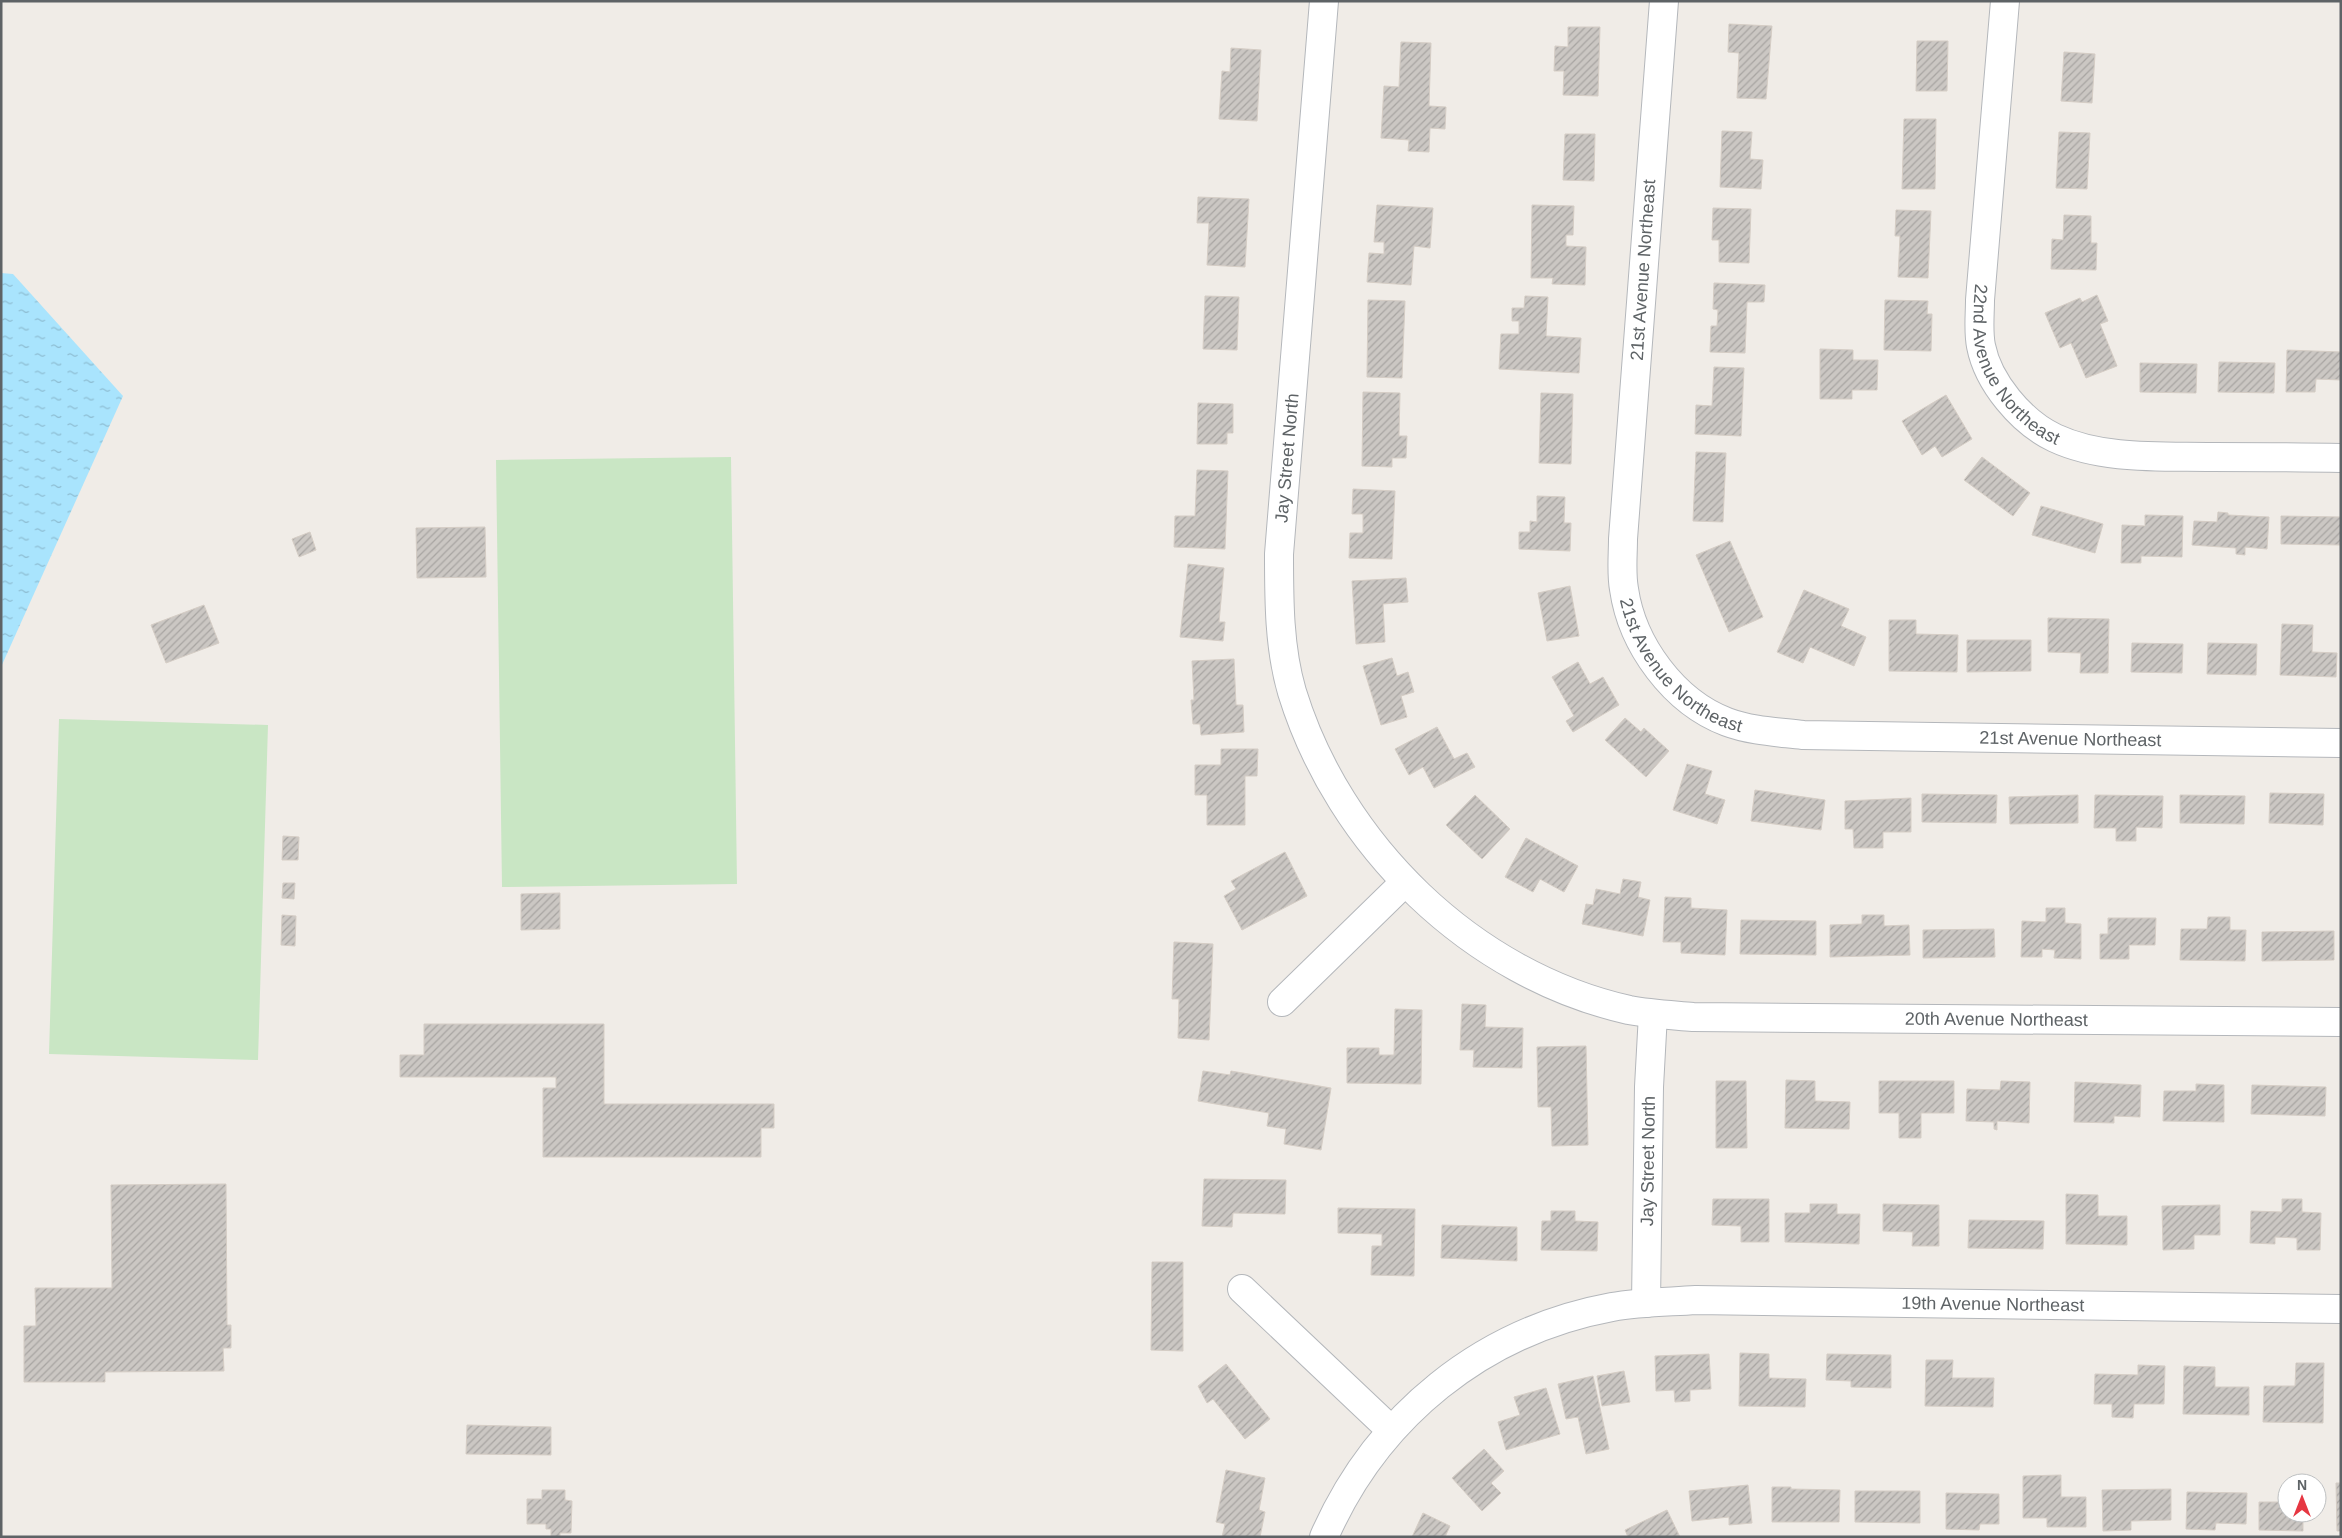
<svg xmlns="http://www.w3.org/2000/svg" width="2342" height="1538" font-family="Arial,sans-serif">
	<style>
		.park { fill: #c9e6c4 }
		.water { fill: url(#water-ripples) }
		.building { fill: url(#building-hatch); stroke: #d5cdc5 }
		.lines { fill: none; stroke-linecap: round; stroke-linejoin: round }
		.minor-casing { stroke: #b4b7bb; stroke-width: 30 }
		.minor { stroke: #fff; stroke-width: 28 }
		.labels { text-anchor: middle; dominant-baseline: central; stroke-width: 4; stroke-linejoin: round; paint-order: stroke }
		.street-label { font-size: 18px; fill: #5e6366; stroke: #fff }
	</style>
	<defs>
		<pattern id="water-ripples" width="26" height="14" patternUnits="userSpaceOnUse" patternTransform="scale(1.25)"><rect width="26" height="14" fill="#a9e4fd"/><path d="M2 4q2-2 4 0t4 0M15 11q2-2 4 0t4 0" fill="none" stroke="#8dbcd1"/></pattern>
		<pattern id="building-hatch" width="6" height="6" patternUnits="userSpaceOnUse" patternTransform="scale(1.25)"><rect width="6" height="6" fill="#cbc7c3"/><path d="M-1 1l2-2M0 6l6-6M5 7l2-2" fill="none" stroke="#a8a5a2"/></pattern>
	</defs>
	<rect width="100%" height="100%" fill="#f0ece7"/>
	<path class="park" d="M 731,457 L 737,884 L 502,887 L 496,460 Z
		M 59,719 L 268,725 L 258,1060 L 49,1054 Z"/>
	<path class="water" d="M 1,273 L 13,274 L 123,396 L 1,667 Z"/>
	<path class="building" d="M 1729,24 L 1772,26 L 1766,99 L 1737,98 L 1739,53 L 1728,52 Z
		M 1568,27 L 1600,27 L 1598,96 L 1563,95 L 1564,71 L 1554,71 L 1555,46 L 1568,47 Z
		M 1917,41 L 1948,41 L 1947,91 L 1916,91 Z
		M 1401,42 L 1431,43 L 1429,106 L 1446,107 L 1445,129 L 1430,128 L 1429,152 L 1408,151 L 1409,140 L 1381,138 L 1384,86 L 1399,87 Z
		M 1231,48 L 1261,50 L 1257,121 L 1219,119 L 1222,71 L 1230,72 Z
		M 2064,52 L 2095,54 L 2092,103 L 2061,101 Z
		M 1904,119 L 1936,119 L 1935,189 L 1902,189 Z
		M 1722,131 L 1752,132 L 1750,159 L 1763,160 L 1761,189 L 1720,187 Z
		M 2059,132 L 2090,133 L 2087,189 L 2056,188 Z
		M 1565,134 L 1595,134 L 1594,181 L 1563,180 Z
		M 1198,197 L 1249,199 L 1245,267 L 1207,265 L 1209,223 L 1197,223 Z
		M 1377,205 L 1433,208 L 1430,248 L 1414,246 L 1411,285 L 1367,282 L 1369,253 L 1384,254 L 1384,242 L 1374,242 Z
		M 1532,205 L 1574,206 L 1573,235 L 1566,235 L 1566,246 L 1586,247 L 1585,285 L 1552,284 L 1553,278 L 1531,278 Z
		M 1713,208 L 1751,209 L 1749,263 L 1719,262 L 1719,240 L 1712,240 Z
		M 1896,210 L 1931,211 L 1928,278 L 1898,277 L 1900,236 L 1895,236 Z
		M 2064,215 L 2091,216 L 2091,243 L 2097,243 L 2096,270 L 2051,269 L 2052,239 L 2063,240 Z
		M 1714,283 L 1765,285 L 1764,302 L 1747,302 L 1745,353 L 1710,352 L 1711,326 L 1717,326 L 1718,310 L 1713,309 Z
		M 2097,295 L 2108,321 L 2100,324 L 2117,366 L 2086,378 L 2071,343 L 2060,348 L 2045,313 L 2080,298 L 2082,302 Z
		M 1205,296 L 1239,297 L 1237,350 L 1203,349 Z
		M 1525,296 L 1548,297 L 1546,336 L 1581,338 L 1579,373 L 1499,369 L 1501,334 L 1519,334 L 1519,321 L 1512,321 L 1512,308 L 1524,308 Z
		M 1368,300 L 1405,301 L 1402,378 L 1367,377 Z
		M 1885,300 L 1928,301 L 1927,314 L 1932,314 L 1931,351 L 1884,350 Z
		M 1820,349 L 1853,350 L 1853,360 L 1878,360 L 1877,390 L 1852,390 L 1852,399 L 1820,399 Z
		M 2287,350 L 2341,352 L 2341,380 L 2316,379 L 2315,392 L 2286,392 Z
		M 2219,362 L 2275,363 L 2274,393 L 2218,392 Z
		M 2140,363 L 2197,364 L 2196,393 L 2140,392 Z
		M 1714,367 L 1744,368 L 1741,436 L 1695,434 L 1696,405 L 1712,406 Z
		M 1363,392 L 1400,393 L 1399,436 L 1407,436 L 1406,458 L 1392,458 L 1392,467 L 1362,466 Z
		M 1541,393 L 1573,394 L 1571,464 L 1539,463 Z
		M 1946,395 L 1972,439 L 1942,457 L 1935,446 L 1922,455 L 1902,421 Z
		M 1198,403 L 1233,404 L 1233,433 L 1227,433 L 1227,444 L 1197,444 Z
		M 1696,452 L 1726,453 L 1723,522 L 1693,521 Z
		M 1982,457 L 2030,493 L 2013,516 L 1964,480 Z
		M 1197,470 L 1228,471 L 1225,549 L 1174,547 L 1175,516 L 1195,516 Z
		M 1353,489 L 1395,491 L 1392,559 L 1349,558 L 1350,533 L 1363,533 L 1363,514 L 1352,514 Z
		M 1537,496 L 1565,497 L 1564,523 L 1571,523 L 1570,551 L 1519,549 L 1519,532 L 1530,532 L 1530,521 L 1537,522 Z
		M 2041,506 L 2103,524 L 2095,553 L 2032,535 Z
		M 2218,512 L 2228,513 L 2228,515 L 2269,517 L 2267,549 L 2245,547 L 2245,555 L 2236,554 L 2236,548 L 2192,545 L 2194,521 L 2217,522 Z
		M 2145,515 L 2183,516 L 2182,557 L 2141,556 L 2141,563 L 2121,563 L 2122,525 L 2145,526 Z
		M 2281,516 L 2341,517 L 2341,545 L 2281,544 Z
		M 485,527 L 486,577 L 417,578 L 416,528 Z
		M 310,532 L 316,550 L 299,557 L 292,539 Z
		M 1730,541 L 1763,617 L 1729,632 L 1696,555 Z
		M 1188,564 L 1224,568 L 1219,622 L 1225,622 L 1223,641 L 1180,637 Z
		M 1406,578 L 1408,602 L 1383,604 L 1385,642 L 1356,644 L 1352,581 Z
		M 1570,586 L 1579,636 L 1547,641 L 1538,593 Z
		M 1804,590 L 1849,609 L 1841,626 L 1866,637 L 1854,666 L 1810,647 L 1803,663 L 1777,652 Z
		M 204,605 L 219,643 L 166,663 L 151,625 Z
		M 2048,618 L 2109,619 L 2108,673 L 2080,673 L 2081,653 L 2048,652 Z
		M 1889,620 L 1916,620 L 1916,634 L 1958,635 L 1957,672 L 1889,671 Z
		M 2282,624 L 2313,625 L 2312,652 L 2337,653 L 2336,677 L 2280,675 Z
		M 1967,640 L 2031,640 L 2031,671 L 1967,672 Z
		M 2132,643 L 2183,644 L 2182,673 L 2131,672 Z
		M 2208,643 L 2257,644 L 2256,675 L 2207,674 Z
		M 1392,658 L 1397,676 L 1408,672 L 1414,692 L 1401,696 L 1407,717 L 1381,725 L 1363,666 Z
		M 1234,659 L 1236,705 L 1243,705 L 1244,732 L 1201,735 L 1200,724 L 1193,724 L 1191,700 L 1194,700 L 1192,661 Z
		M 1578,662 L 1590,684 L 1603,677 L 1619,705 L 1573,732 L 1566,721 L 1574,716 L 1552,677 Z
		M 1625,718 L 1641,732 L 1644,728 L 1669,751 L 1646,777 L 1605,740 Z
		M 1437,727 L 1454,759 L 1467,753 L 1475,767 L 1434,788 L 1423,767 L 1409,775 L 1395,749 Z
		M 1221,749 L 1258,749 L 1257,776 L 1245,776 L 1245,825 L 1207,825 L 1207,795 L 1195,795 L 1195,765 L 1221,765 Z
		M 1687,764 L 1712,771 L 1705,794 L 1725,800 L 1717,824 L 1673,810 Z
		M 1755,790 L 1825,800 L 1821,830 L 1751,821 Z
		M 2270,793 L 2324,794 L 2323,825 L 2269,823 Z
		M 1922,794 L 1997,795 L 1996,823 L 1922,822 Z
		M 1475,795 L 1510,829 L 1482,859 L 1446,825 Z
		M 2078,795 L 2078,823 L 2010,824 L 2009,797 Z
		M 2095,795 L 2163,796 L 2162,828 L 2136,827 L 2136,841 L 2116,841 L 2116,828 L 2094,828 Z
		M 2180,795 L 2245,796 L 2244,824 L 2180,823 Z
		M 1911,798 L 1911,832 L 1883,832 L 1883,848 L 1854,848 L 1853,829 L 1845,829 L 1845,801 Z
		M 283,836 L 299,837 L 298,860 L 282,860 Z
		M 1526,838 L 1578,866 L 1564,892 L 1540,879 L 1533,892 L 1505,877 Z
		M 1285,852 L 1307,896 L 1242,930 L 1224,896 L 1236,889 L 1231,881 Z
		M 1623,879 L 1641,882 L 1638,897 L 1650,900 L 1643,936 L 1582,924 L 1586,904 L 1593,905 L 1596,889 L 1620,894 Z
		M 283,883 L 295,883 L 294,899 L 282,898 Z
		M 560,893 L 560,929 L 521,930 L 521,894 Z
		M 1665,897 L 1691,898 L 1691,908 L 1727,910 L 1725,955 L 1681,953 L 1681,942 L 1663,942 Z
		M 2046,908 L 2065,908 L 2065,923 L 2081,924 L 2081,959 L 2054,958 L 2055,950 L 2042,949 L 2042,957 L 2021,957 L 2022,921 L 2046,922 Z
		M 282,915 L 296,916 L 295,946 L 281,945 Z
		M 1862,915 L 1884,915 L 1884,926 L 1909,925 L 1910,955 L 1830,957 L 1830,925 L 1862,924 Z
		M 2208,917 L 2230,917 L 2230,930 L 2246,930 L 2245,961 L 2180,960 L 2181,929 L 2207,929 Z
		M 2108,918 L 2156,918 L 2155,945 L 2129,945 L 2129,959 L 2100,959 L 2100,934 L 2108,934 Z
		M 1741,920 L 1816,921 L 1816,955 L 1740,954 Z
		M 1994,929 L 1995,957 L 1923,958 L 1923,930 Z
		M 2334,931 L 2334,960 L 2262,961 L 2262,932 Z
		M 1174,942 L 1213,944 L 1209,1040 L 1178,1038 L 1179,999 L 1172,999 Z
		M 1462,1004 L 1486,1005 L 1485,1027 L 1523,1028 L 1522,1068 L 1473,1067 L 1474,1050 L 1460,1050 Z
		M 1395,1009 L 1422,1010 L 1421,1084 L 1347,1083 L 1347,1048 L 1379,1048 L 1379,1055 L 1394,1055 Z
		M 424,1024 L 604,1024 L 604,1104 L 774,1104 L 774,1128 L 761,1128 L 761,1157 L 543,1157 L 543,1088 L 556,1088 L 556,1077 L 400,1077 L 400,1055 L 424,1055 Z
		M 1586,1046 L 1588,1145 L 1552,1146 L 1551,1107 L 1538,1107 L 1537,1047 Z
		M 1203,1071 L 1230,1075 L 1231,1071 L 1331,1088 L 1321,1150 L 1284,1144 L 1286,1129 L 1267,1126 L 1269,1113 L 1198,1101 Z
		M 1786,1080 L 1815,1081 L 1815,1101 L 1850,1102 L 1849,1129 L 1785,1128 Z
		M 1716,1081 L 1746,1081 L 1747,1148 L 1716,1148 Z
		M 1879,1081 L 1954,1081 L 1954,1113 L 1921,1113 L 1921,1138 L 1899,1138 L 1899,1113 L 1879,1113 Z
		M 2001,1081 L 2030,1082 L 2029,1123 L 1997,1121 L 1997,1130 L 1994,1129 L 1994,1122 L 1966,1121 L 1967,1089 L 2000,1090 Z
		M 2075,1082 L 2141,1085 L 2140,1117 L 2114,1116 L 2114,1123 L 2074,1122 Z
		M 2196,1084 L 2224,1085 L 2224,1122 L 2163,1121 L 2164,1091 L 2196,1091 Z
		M 2252,1085 L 2326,1087 L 2325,1116 L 2251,1114 Z
		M 1204,1179 L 1286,1180 L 1285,1214 L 1233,1213 L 1232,1227 L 1202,1226 Z
		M 226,1184 L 227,1325 L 231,1325 L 231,1348 L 223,1348 L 224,1371 L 105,1372 L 105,1382 L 24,1382 L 24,1326 L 36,1326 L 35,1288 L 112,1288 L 111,1185 Z
		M 2066,1194 L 2098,1195 L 2098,1216 L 2127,1216 L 2127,1245 L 2066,1244 Z
		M 1713,1199 L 1769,1199 L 1769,1242 L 1741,1242 L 1741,1226 L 1712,1225 Z
		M 2282,1199 L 2302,1199 L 2302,1212 L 2321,1213 L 2320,1250 L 2297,1250 L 2297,1238 L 2275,1237 L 2275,1244 L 2250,1243 L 2251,1211 L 2282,1212 Z
		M 1810,1204 L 1837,1204 L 1837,1214 L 1860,1214 L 1859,1244 L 1785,1242 L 1785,1213 L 1810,1213 Z
		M 1883,1204 L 1939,1205 L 1939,1246 L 1912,1246 L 1913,1232 L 1883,1231 Z
		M 2220,1205 L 2220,1235 L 2194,1235 L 2194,1249 L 2163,1250 L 2162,1206 Z
		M 1338,1208 L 1415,1209 L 1414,1276 L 1371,1275 L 1372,1246 L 1382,1246 L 1382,1234 L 1338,1233 Z
		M 1551,1211 L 1575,1211 L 1575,1221 L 1598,1222 L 1597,1251 L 1541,1250 L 1542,1221 L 1551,1221 Z
		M 1969,1220 L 2044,1221 L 2043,1249 L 1968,1248 Z
		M 1442,1225 L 1517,1227 L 1517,1261 L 1441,1258 Z
		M 1152,1262 L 1183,1262 L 1183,1351 L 1151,1350 Z
		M 1740,1353 L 1769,1354 L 1769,1378 L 1806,1379 L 1805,1407 L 1739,1406 Z
		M 1709,1354 L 1711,1389 L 1690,1390 L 1690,1401 L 1675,1402 L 1674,1390 L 1656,1391 L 1655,1356 Z
		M 1827,1354 L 1891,1355 L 1891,1388 L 1851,1387 L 1851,1381 L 1826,1380 Z
		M 1926,1360 L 1953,1360 L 1952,1378 L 1994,1378 L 1993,1407 L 1925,1406 Z
		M 2296,1363 L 2324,1363 L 2323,1423 L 2263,1422 L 2264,1386 L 2295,1386 Z
		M 1226,1364 L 1270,1419 L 1245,1439 L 1213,1399 L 1207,1403 L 1198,1386 Z
		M 2138,1365 L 2165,1366 L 2164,1404 L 2134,1404 L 2133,1418 L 2112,1417 L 2112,1404 L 2094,1404 L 2095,1374 L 2138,1375 Z
		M 2184,1366 L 2215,1367 L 2215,1387 L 2249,1387 L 2249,1415 L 2183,1414 Z
		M 1624,1371 L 1630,1402 L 1602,1406 L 1597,1376 Z
		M 1593,1376 L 1609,1449 L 1586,1454 L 1578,1417 L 1566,1419 L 1558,1384 Z
		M 1546,1388 L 1560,1434 L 1506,1450 L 1498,1422 L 1520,1415 L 1514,1397 Z
		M 467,1425 L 551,1427 L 551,1455 L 466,1454 Z
		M 1484,1449 L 1504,1471 L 1491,1483 L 1501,1493 L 1482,1511 L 1452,1478 Z
		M 1226,1470 L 1265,1478 L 1259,1510 L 1265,1512 L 1260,1537 L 1222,1537 L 1225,1524 L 1216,1522 Z
		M 2061,1475 L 2061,1497 L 2086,1497 L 2086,1527 L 2047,1527 L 2047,1518 L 2023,1518 L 2023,1476 Z
		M 2336,1483 L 2341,1483 L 2341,1531 L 2337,1531 Z
		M 1748,1485 L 1752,1523 L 1729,1525 L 1729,1517 L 1692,1521 L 1689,1491 Z
		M 1772,1487 L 1791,1487 L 1791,1489 L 1840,1490 L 1839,1522 L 1772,1522 Z
		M 2171,1489 L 2171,1520 L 2131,1521 L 2131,1530 L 2103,1531 L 2102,1490 Z
		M 542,1490 L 565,1490 L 565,1500 L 572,1501 L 571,1533 L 560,1533 L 560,1537 L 551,1537 L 551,1529 L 546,1529 L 546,1524 L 527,1524 L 527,1499 L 542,1499 Z
		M 1855,1491 L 1920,1491 L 1920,1523 L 1855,1522 Z
		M 2187,1492 L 2247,1493 L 2246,1524 L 2216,1523 L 2215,1530 L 2186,1529 Z
		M 1946,1493 L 1999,1494 L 1999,1524 L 1980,1524 L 1979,1530 L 1946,1529 Z
		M 2259,1502 L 2287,1502 L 2287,1513 L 2303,1513 L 2303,1531 L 2259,1530 Z
		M 1667,1510 L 1680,1537 L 1628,1537 L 1625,1530 Z
		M 1423,1513 L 1450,1526 L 1445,1537 L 1412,1537 Z"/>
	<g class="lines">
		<defs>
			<g id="minor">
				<path id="s1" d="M 1324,1 L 1279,554 C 1279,600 1279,648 1292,692 C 1339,845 1472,975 1629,1010 C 1650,1014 1671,1015 1693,1017 L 2341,1022"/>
				<path id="s2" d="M 1664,1 L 1623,539 C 1623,555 1621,573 1624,589 C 1632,645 1674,702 1727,722 C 1751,731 1778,732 1803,735 L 2341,743"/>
				<path id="s3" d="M 2005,1 L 1980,300 C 1980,315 1978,331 1981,346 C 1988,382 2021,422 2055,438 C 2102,460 2161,456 2212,457 C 2255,457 2298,457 2341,458"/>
				<path d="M 1282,1002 L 1405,882"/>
				<path d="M 1242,1289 L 1391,1430"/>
				<path id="s4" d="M 1646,1303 L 1649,1087 L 1653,1014"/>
				<path id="s5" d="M 1324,1537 C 1377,1416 1482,1331 1612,1307 C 1640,1302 1668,1302 1696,1300 L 2341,1309"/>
			</g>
		</defs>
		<use href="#minor" class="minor-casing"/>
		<use href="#minor" class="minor"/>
	</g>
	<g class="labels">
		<g class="street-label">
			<text transform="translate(1643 270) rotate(-86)">21st Avenue Northeast</text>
			<text stroke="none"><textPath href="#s3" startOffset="378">22nd Avenue Northeast</textPath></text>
			<text transform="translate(1287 458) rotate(-85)">Jay Street North</text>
			<text stroke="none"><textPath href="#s2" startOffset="690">21st Avenue Northeast</textPath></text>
			<text stroke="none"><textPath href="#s2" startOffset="1110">21st Avenue Northeast</textPath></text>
			<text stroke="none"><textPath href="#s1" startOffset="1546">20th Avenue Northeast</textPath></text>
			<text stroke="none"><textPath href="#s4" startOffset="142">Jay Street North</textPath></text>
			<text stroke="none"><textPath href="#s5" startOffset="765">19th Avenue Northeast</textPath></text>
		</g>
	</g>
	<rect width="2342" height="1538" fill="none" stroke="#5e6366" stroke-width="5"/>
	<g transform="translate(2302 1498)"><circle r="24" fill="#ffffff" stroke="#bfc1c2"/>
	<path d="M0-4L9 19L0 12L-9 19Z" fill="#e63742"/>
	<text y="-8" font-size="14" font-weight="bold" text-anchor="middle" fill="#5e6366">N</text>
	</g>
</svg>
